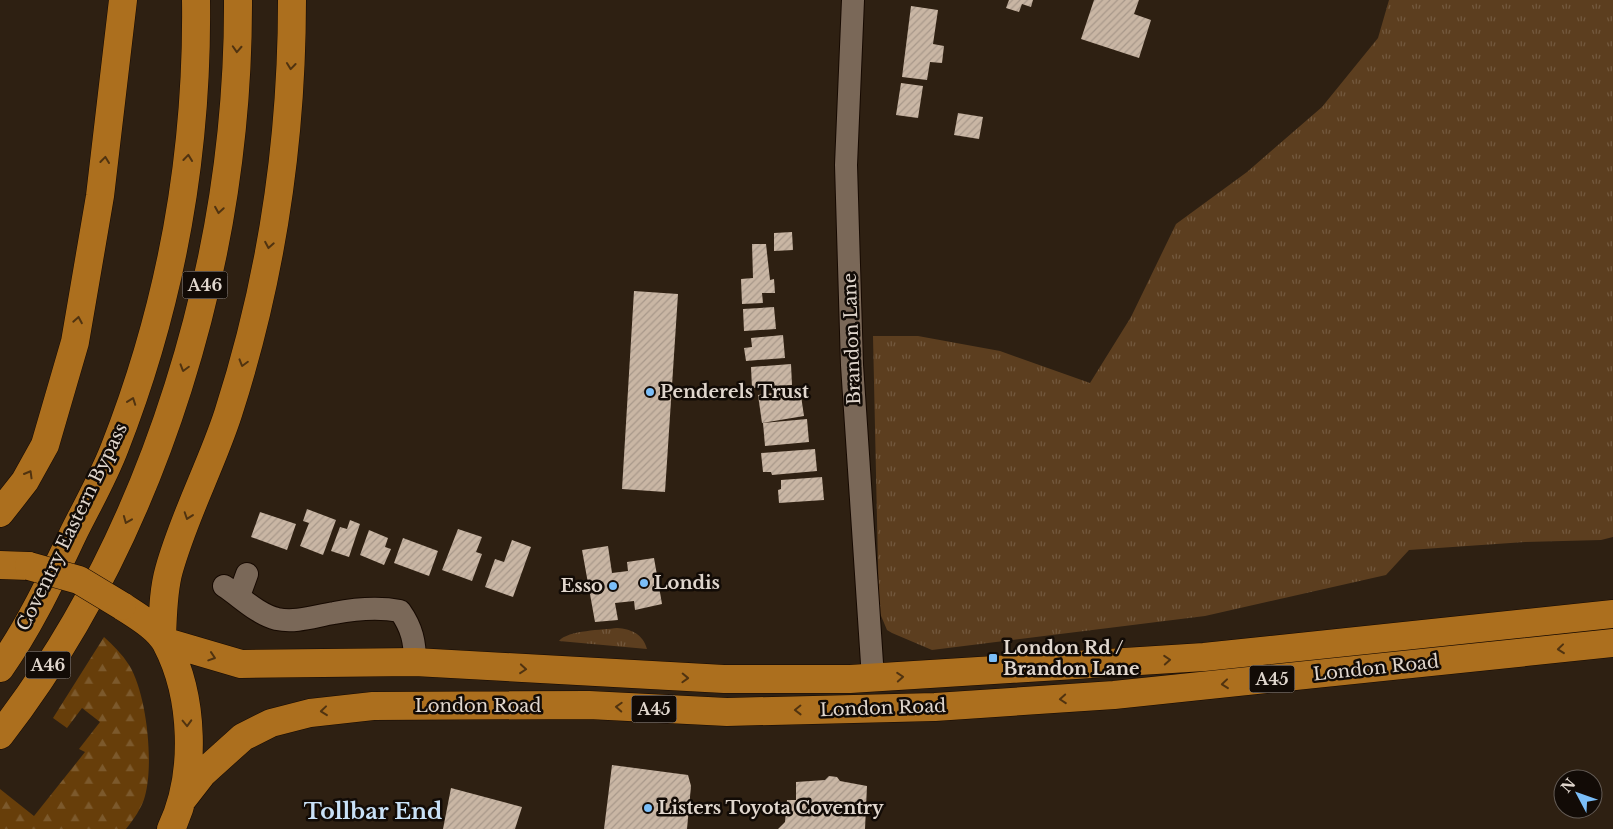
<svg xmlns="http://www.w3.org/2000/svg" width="1613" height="829" font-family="'Libre Baskerville',serif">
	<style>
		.grass { fill: url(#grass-tufts) }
		.forest { fill: url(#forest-firs) }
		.building { fill: url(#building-hatch) }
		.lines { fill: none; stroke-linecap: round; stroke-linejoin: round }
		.minor-casing { stroke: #160901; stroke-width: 24 }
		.trunk-casing { stroke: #160901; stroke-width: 29 }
		.minor { stroke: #7a6858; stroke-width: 22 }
		.trunk { stroke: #ac6f1e; stroke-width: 28 }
		.trunk-bridge-casing { stroke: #160901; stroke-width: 29; stroke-linecap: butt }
		.trunk-bridge { stroke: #ac6f1e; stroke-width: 28 }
		.oneway { stroke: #503310 }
		.poi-dot { fill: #7bbef8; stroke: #120b06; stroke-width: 2 }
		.labels { text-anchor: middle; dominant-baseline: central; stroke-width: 5; stroke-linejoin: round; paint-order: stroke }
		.shield { fill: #120b06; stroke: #a29991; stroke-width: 1 }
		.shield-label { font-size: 16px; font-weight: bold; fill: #e0d6cd }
		.street-label { font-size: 18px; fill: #e0d6cd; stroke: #120b06 }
		.poi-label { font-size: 18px; font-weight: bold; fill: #e0d6cd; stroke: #120b06; text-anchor: start }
		.district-label { font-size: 22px; font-weight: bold; fill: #c9e1f7; stroke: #120b06 }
	</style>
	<defs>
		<pattern id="grass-tufts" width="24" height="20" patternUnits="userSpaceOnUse" patternTransform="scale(1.25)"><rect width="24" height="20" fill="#5c3e1f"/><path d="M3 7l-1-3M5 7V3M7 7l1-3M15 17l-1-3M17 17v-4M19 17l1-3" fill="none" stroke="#73593e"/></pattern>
		<pattern id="forest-firs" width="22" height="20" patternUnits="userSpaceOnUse" patternTransform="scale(1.25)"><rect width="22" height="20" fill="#673e0a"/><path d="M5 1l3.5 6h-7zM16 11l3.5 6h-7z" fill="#7c592c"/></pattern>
		<pattern id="building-hatch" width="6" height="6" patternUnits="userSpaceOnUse" patternTransform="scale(1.25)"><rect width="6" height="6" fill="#c9b6a4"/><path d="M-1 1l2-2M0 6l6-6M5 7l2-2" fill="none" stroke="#a8988a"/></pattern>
	</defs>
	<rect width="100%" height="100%" fill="#2e2012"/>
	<path class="grass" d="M 1389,0 L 1613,0 L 1613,537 L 1601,540 L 1525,542 L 1409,550 L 1386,575 L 1205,616 L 932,650 L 892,633 L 887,630 L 879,611 L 873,336 L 918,336 L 1000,351 L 1090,383 L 1131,317 L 1176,224 L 1247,172 L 1322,107 L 1378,38 Z
		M 617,628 C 631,629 643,634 647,649 L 559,641 C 568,630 603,630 617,628 Z"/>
	<path class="forest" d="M 104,637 C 113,645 122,654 129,665 C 147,694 154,764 145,796 C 142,808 133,820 126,829 L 0,829 L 0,789 L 34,816 L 85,752 L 79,749 L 100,722 L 82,708 L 67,728 L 53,718 Z"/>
	<path class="building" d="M 1009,0 L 1033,0 L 1031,7 L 1022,4 L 1019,12 L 1006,8 Z
		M 1094,0 L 1139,0 L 1134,14 L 1151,20 L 1139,58 L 1081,39 Z
		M 911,6 L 938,10 L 933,44 L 944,46 L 942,63 L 930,62 L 927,80 L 902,77 Z
		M 901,83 L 923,86 L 918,118 L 896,115 Z
		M 958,113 L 983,117 L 979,139 L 954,135 Z
		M 792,232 L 793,250 L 774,251 L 774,233 Z
		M 752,244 L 766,244 L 770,280 L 774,279 L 775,293 L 762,293 L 763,303 L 742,304 L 741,279 L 753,278 Z
		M 634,291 L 678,294 L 665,492 L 622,489 Z
		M 774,307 L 776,329 L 744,331 L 743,309 Z
		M 783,335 L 785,358 L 746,361 L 744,348 L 752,347 L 751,338 Z
		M 791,364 L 792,385 L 752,388 L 751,367 Z
		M 800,389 L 804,416 L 762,423 L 758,395 Z
		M 807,419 L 809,442 L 765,446 L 763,423 Z
		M 815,449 L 817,471 L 772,475 L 771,472 L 763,472 L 761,453 Z
		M 822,477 L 824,500 L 779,503 L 778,490 L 781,489 L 781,480 Z
		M 307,509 L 336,520 L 323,555 L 300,546 L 309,523 L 303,521 Z
		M 260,512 L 296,524 L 287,550 L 251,537 Z
		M 350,520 L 360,524 L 349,557 L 331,551 L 340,527 L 347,529 Z
		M 458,529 L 482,537 L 476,552 L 482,554 L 472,581 L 442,570 Z
		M 369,530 L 388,538 L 385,547 L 391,549 L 384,565 L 360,555 Z
		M 403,538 L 438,551 L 429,576 L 394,563 Z
		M 512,540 L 531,547 L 513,597 L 485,587 L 495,559 L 504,562 Z
		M 608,546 L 612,573 L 628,571 L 627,562 L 654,558 L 662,604 L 635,610 L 634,601 L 615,603 L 618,620 L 595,622 L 582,550 Z
		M 612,765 L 688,775 L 691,786 L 687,829 L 604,829 Z
		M 829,776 L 837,777 L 840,781 L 867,786 L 865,829 L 778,829 L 785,822 L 787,800 L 796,800 L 796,782 L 825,780 Z
		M 451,788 L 522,807 L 515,829 L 443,829 Z"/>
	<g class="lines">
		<defs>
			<path id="minor" d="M 853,0 L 846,165 L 852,365 L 873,678
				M 224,586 C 241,597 257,614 277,619 C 296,623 315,616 334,613 C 355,609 379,607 400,611 C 412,628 415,642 415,662
				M 239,596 L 247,574"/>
			<path id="trunk" d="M 0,513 L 25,481 L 45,445 L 75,342 L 100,196 L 123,0
				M 0,565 L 29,566
				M 122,606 C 137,616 157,627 166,643 C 194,696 197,775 171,829
				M 162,637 C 163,615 163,591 169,570 C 184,516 211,466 228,414 C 271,281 292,139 292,0
				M 166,642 L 241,664 L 415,662 L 724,679 L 850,679 L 1204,657 L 1613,614
				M 0,668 C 30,626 52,578 74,532 C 88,504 104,476 115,447 C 171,304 198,153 196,0
				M 0,735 C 157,532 239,255 238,0
				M 182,800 L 203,773 L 243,737 L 271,723 L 310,713 L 373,706 L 589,705 L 727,712 L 935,707 L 1114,695 L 1613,643"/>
		</defs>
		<use href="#minor" class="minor-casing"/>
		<use href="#trunk" class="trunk-casing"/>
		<use href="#minor" class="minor"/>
		<use href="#trunk" class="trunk"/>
		<defs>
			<path id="trunk-bridge" d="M 29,566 L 79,580 L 122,606"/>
		</defs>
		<use href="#trunk-bridge" class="trunk-bridge-casing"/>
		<use href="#trunk-bridge" class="trunk-bridge"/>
	</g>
	<defs><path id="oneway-chevron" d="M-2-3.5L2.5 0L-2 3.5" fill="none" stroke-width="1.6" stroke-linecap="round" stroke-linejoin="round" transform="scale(1.25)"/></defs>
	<g class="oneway">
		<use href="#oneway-chevron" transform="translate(237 49) rotate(93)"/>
		<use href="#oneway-chevron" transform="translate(291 66) rotate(96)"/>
		<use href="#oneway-chevron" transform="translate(188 158) rotate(-84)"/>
		<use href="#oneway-chevron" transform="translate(105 160) rotate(-83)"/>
		<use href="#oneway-chevron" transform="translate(219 210) rotate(99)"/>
		<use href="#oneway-chevron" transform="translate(269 245) rotate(100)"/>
		<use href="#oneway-chevron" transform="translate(78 320) rotate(-80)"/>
		<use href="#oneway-chevron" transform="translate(243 363) rotate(106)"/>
		<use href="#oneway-chevron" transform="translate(184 368) rotate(106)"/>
		<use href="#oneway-chevron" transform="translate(132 401) rotate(-70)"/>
		<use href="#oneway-chevron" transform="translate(29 474) rotate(-60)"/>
		<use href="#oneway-chevron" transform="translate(188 516) rotate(109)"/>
		<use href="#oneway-chevron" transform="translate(127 520) rotate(112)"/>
		<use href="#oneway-chevron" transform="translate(1561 649) rotate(174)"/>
		<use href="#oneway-chevron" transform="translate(212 657) rotate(18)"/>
		<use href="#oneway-chevron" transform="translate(1167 660) rotate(-4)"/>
		<use href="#oneway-chevron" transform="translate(523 669) rotate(5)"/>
		<use href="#oneway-chevron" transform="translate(900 677) rotate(-4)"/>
		<use href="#oneway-chevron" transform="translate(685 678) rotate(2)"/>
		<use href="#oneway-chevron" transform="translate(1225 684) rotate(174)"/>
		<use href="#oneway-chevron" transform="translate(1063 699) rotate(176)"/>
		<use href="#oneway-chevron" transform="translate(619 707) rotate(-177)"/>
		<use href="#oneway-chevron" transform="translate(798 710) rotate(179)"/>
		<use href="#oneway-chevron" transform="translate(324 711) rotate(174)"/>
		<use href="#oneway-chevron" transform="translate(187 723) rotate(88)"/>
	</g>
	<g class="poi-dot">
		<circle cx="650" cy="392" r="5"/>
		<circle cx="644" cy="583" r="5"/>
		<circle cx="613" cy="586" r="5"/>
		<rect x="988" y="653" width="10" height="10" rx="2.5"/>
		<circle cx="648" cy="808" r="5"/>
	</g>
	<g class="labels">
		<g class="shield">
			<rect x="182.5" y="271.5" width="45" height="27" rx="4"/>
			<rect x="25.5" y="651.5" width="45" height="27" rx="4"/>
			<rect x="1249.5" y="665.5" width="45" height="27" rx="4"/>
			<rect x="631.5" y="695.5" width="45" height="27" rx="4"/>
		</g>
		<g class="shield-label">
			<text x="205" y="285">A46</text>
			<text x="48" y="665">A46</text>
			<text x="1272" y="679">A45</text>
			<text x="654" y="709">A45</text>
		</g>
		<g class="street-label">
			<text transform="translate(852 339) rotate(-92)">Brandon Lane</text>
			<text transform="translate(72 527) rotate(-64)">Coventry Eastern Bypass</text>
			<text transform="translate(1376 668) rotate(-6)">London Road</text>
			<text x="478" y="706">London Road</text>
			<text transform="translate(883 708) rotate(-2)">London Road</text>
		</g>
		<g class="poi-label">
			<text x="660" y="392">Penderels Trust</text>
			<text x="654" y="583">Londis</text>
			<text x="603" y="586" text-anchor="end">Esso</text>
			<text x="1003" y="648">London Rd /<tspan x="1003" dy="21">Brandon Lane</tspan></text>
			<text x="658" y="808">Listers Toyota Coventry</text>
		</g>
		<g class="district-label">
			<text x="373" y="811">Tollbar End</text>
		</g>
	</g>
	<g transform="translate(1578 794) rotate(311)"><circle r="24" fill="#120b06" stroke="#645c56"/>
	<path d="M0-4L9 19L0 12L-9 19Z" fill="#7bbef8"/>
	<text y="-8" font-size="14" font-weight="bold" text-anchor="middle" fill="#e0d6cd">N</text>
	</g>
</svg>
